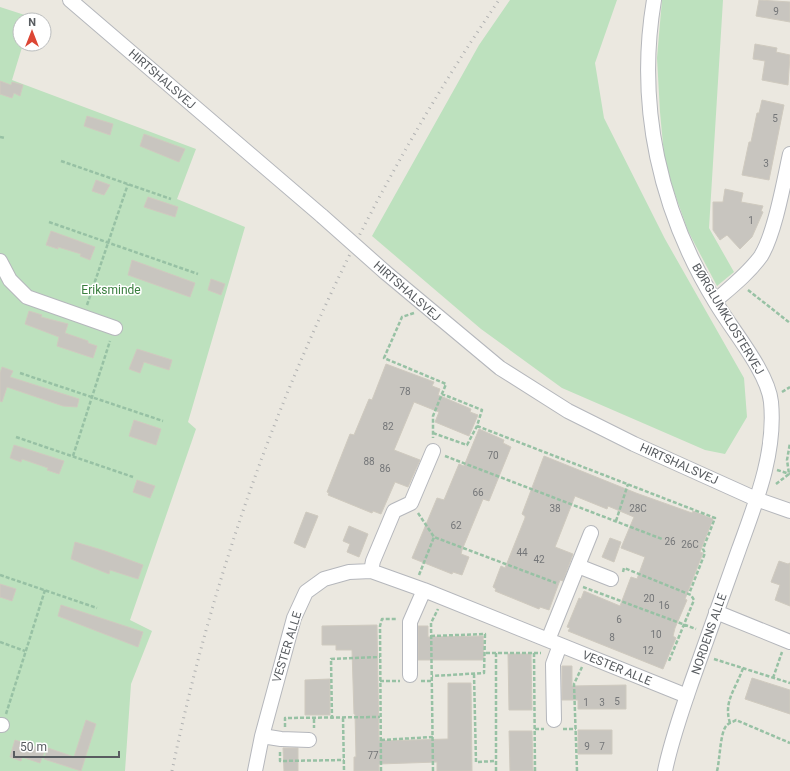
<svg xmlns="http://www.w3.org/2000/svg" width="790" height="771" font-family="Roboto,sans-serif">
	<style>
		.green { fill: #bde1be }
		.building { fill: #c8c5bf; stroke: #cfcabf }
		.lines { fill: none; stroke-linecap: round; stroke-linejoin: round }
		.minor-casing { stroke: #b5b7bc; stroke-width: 16 }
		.path { stroke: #97c1a4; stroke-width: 2.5; stroke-dasharray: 4 2; stroke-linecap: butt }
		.minor { stroke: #fff; stroke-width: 14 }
		.rail { stroke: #b1b2b2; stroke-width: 3; stroke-dasharray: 1 5; stroke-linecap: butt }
		.minor-bridge-casing { stroke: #b5b7bc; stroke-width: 16; stroke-linecap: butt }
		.minor-bridge { stroke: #fff; stroke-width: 14 }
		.labels { text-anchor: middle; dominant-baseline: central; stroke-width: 3; stroke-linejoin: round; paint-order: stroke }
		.number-label { font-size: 10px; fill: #747678 }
		.street-label { font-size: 12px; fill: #585c60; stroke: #fff }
		.park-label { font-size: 12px; fill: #397e3e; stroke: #fff }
	</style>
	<rect width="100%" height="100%" fill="#ebe8e0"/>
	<path class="green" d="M 510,0 L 617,0 L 595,63 L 604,118 L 665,239 L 744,378 L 747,417 L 725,454 L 705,450 L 562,388 L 481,329 L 372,236 L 479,45 Z
		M 662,0 L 723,0 L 709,228 L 734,272 L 717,286 L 688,231 L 665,166 L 660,112 L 657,58 Z
		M 0,7 L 31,17 L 31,20 L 20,20 L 20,44 L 23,44 L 12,80 L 196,149 L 177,199 L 245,227 L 188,422 L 196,429 L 130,620 L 152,631 L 131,684 L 125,771 L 0,771 Z"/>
	<path class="building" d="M 759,0 L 790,2 L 790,22 L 756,16 Z
		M 755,44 L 777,48 L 776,52 L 790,55 L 788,85 L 762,80 L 765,61 L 753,59 Z
		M 0,81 L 11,85 L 12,82 L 23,85 L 20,96 L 14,93 L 12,98 L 0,94 Z
		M 762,100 L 784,105 L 769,180 L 742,175 L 749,142 L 751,142 L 757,113 L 759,113 Z
		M 87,116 L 113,124 L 110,135 L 84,126 Z
		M 144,134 L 185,149 L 179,162 L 140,146 Z
		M 96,180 L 110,185 L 104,195 L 92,191 Z
		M 725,189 L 743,193 L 741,202 L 763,206 L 761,211 L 763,212 L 752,237 L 740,249 L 727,235 L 720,240 L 713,230 L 713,202 L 723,202 Z
		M 148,197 L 178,207 L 175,217 L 144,207 Z
		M 51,231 L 95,247 L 90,260 L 80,256 L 81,254 L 58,247 L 58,249 L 46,245 Z
		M 132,260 L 195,283 L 190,297 L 128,275 Z
		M 211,279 L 225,284 L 221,295 L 208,290 Z
		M 29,311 L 42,315 L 41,317 L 68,324 L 65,333 L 88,341 L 88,343 L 97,346 L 93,358 L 57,346 L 59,337 L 25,324 Z
		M 137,349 L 172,360 L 169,370 L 144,362 L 140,373 L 129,369 Z
		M 386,364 L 434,382 L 432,386 L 440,389 L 438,395 L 471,409 L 470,412 L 478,415 L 469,436 L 435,422 L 439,412 L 414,402 L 394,450 L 420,460 L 408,487 L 395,482 L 381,514 L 373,511 L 372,513 L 328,495 L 329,493 L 327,492 L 350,434 L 354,435 L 369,399 L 372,400 Z
		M 2,367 L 13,371 L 10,377 L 79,399 L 77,407 L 63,406 L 7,387 L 2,402 L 0,401 L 0,373 Z
		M 134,420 L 161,429 L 156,445 L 129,436 Z
		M 479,429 L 504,440 L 503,443 L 511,447 L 489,501 L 483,499 L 462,550 L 461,554 L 469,557 L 462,575 L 453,572 L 452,574 L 412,558 L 437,498 L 444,500 L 459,464 L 464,466 Z
		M 14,445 L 64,461 L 59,474 L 47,470 L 48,468 L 22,459 L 21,462 L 10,458 Z
		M 544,456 L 636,493 L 692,513 L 693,511 L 713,519 L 700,552 L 703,553 L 685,599 L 687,600 L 675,628 L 673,636 L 676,638 L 663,669 L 568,631 L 570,628 L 567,627 L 579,598 L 581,599 L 584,591 L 620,606 L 631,577 L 637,579 L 645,557 L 621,548 L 634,517 L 608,506 L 607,509 L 575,496 L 555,547 L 573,554 L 563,581 L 560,580 L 549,610 L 540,607 L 539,609 L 495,591 L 496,589 L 493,587 L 501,566 L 505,568 L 525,518 L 525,516 L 522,514 Z
		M 137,480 L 155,486 L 150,498 L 133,492 Z
		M 306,512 L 318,516 L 305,548 L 294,543 Z
		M 349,526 L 368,534 L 359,557 L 347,552 L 350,544 L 343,541 Z
		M 610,538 L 621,542 L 614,562 L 602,557 Z
		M 75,542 L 105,551 L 143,565 L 138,579 L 110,570 L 109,574 L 71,559 Z
		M 779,561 L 788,564 L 790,563 L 790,606 L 775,600 L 780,585 L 771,582 Z
		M 0,584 L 16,589 L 12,601 L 0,597 Z
		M 61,605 L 143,632 L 138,647 L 58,616 Z
		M 377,625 L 379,741 L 448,739 L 448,683 L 471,683 L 472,771 L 437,771 L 437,762 L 379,764 L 379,771 L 354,771 L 354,757 L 356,757 L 355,714 L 354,714 L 352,650 L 336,650 L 336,645 L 322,645 L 322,626 Z
		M 418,626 L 428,626 L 428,637 L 483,636 L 484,660 L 418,660 Z
		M 508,654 L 531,654 L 532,710 L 509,710 Z
		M 562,666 L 572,666 L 572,686 L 626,685 L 626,709 L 578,709 L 578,700 L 562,700 Z
		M 752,678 L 790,690 L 790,714 L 745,699 Z
		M 330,679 L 330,715 L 305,715 L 305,680 Z
		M 86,720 L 96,724 L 81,771 L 44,759 L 48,748 L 74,757 Z
		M 578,730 L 612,730 L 612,754 L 578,754 Z
		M 509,731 L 532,731 L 533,771 L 510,771 Z
		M 15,740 L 45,750 L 40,763 L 22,757 L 21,761 L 10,757 Z
		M 283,748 L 298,748 L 298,771 L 284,771 Z"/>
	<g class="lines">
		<defs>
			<path id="minor" d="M 70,0 L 322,216
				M 654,0 C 636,106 660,212 716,303 C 732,330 768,372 771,402 C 776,453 756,502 739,549 C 723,593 708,637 692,681 C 682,710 671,741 665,771
				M 0,261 L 10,280 L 27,297 L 115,328
				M 385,272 L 500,368 L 568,411 L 634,444 L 756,499 L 790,511
				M 715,301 C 730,288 749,273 761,256 C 775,233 784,181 790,154
				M 578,566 L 611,579
				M 371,571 L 373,561 L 394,511 L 411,503 L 433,451
				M 716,612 L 790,642
				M 548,640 L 591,533
				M 410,675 L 410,622 L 424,590
				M 554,720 L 553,664 L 560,645
				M 0,725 L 2,725
				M 262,736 L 281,739 L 309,740
				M 255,771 L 262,736 L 294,618 L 306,592 L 324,579 L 349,572 L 371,571 L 424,590 L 687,696"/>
		</defs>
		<use href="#minor" class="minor-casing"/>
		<path class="path" d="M 0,137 L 5,138
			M 61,161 L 171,199
			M 49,222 L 198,274
			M 748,290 L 790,323
			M 87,305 L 128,184
			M 414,313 L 402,317 L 384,358 L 446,384 L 433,416 L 433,438
			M 20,373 L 163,421
			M 782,392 L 790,387
			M 477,426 L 715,518 L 703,549 L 705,553 L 689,594
			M 433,433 L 467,445 L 477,426 L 482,410 L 442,394
			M 16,437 L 133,477
			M 73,456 L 110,341
			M 445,456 L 662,539
			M 777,470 L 790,474
			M 776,484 L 789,474 L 787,460 L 790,443
			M 418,513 L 434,537 L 556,583
			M 616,521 L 628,484
			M 623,572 L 624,568 L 691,595 L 694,600 L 669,661
			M 0,575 L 97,608
			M 419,575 L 434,537
			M 583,587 L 696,629
			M 431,636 L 485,634 L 484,673 L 432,676
			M 0,642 L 25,651
			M 486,653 L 541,653
			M 496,653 L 496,771
			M 534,653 L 535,771
			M 714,659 L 790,683
			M 474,674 L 476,762 L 496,761
			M 773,678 L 782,652
			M 380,681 L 400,681
			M 421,681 L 432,681
			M 6,714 L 45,590
			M 343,718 L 344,771
			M 314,719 L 314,728
			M 332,719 L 331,659 L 380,657
			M 730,723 C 723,701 736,689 743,668
			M 285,727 L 285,718 L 380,717
			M 535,729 L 544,729
			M 563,729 L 576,729
			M 381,740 L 433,737
			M 280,752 L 280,761 L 344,760
			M 381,771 L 380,626 L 382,619 L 397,619
			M 433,771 L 431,623 L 438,609
			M 577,771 L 574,684 L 582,667
			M 717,771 C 720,760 720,731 727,725 C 729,723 733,722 736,720 L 790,743"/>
		<use href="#minor" class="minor"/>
		<path class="rail" d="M 172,771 C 229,495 340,232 499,0"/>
		<defs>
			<path id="minor-bridge" d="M 322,216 L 385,272"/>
		</defs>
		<use href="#minor-bridge" class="minor-bridge-casing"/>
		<use href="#minor-bridge" class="minor-bridge"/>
	</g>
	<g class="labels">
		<g class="number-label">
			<text x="776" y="11">9</text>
			<text x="775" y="118">5</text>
			<text x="766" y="163">3</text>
			<text x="751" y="220">1</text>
			<text x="405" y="391">78</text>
			<text x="388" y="426">82</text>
			<text x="493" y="455">70</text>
			<text x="369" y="461">88</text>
			<text x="385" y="468">86</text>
			<text x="478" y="492">66</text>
			<text x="555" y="508">38</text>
			<text x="638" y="508">28C</text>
			<text x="456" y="525">62</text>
			<text x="670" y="541">26</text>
			<text x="690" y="544">26C</text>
			<text x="522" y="552">44</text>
			<text x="539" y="559">42</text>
			<text x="649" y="598">20</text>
			<text x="664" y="605">16</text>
			<text x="619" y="619">6</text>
			<text x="656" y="634">10</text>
			<text x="612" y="637">8</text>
			<text x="648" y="650">12</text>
			<text x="617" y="701">5</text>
			<text x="586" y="702">1</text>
			<text x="602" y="702">3</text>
			<text x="587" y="746">9</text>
			<text x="602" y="746">7</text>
			<text x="373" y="755">77</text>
		</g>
		<g class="street-label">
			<text transform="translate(162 79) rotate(41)">HIRTSHALSVEJ</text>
			<text transform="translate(407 291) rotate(41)">HIRTSHALSVEJ</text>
			<text transform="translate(728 319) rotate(59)">BØRGLUMKLOSTERVEJ</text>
			<text transform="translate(679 464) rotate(24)">HIRTSHALSVEJ</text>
			<text transform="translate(709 634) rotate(-71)">NORDENS ALLE</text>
			<text transform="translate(287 647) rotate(-73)">VESTER ALLE</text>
			<text transform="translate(617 668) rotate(22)">VESTER ALLE</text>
		</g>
		<g class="park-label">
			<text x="111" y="290">Eriksminde</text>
		</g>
	</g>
	<g transform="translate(32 32)"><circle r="19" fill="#ffffff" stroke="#bcbebf"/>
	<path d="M0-3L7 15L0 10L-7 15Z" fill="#dc4635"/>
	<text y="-6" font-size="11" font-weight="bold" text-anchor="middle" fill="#585c60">N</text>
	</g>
	<path d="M14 751v6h105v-6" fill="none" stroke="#585c60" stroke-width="2"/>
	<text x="20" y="751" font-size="12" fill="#585c60" stroke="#ffffff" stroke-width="3" paint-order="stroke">50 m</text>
</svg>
